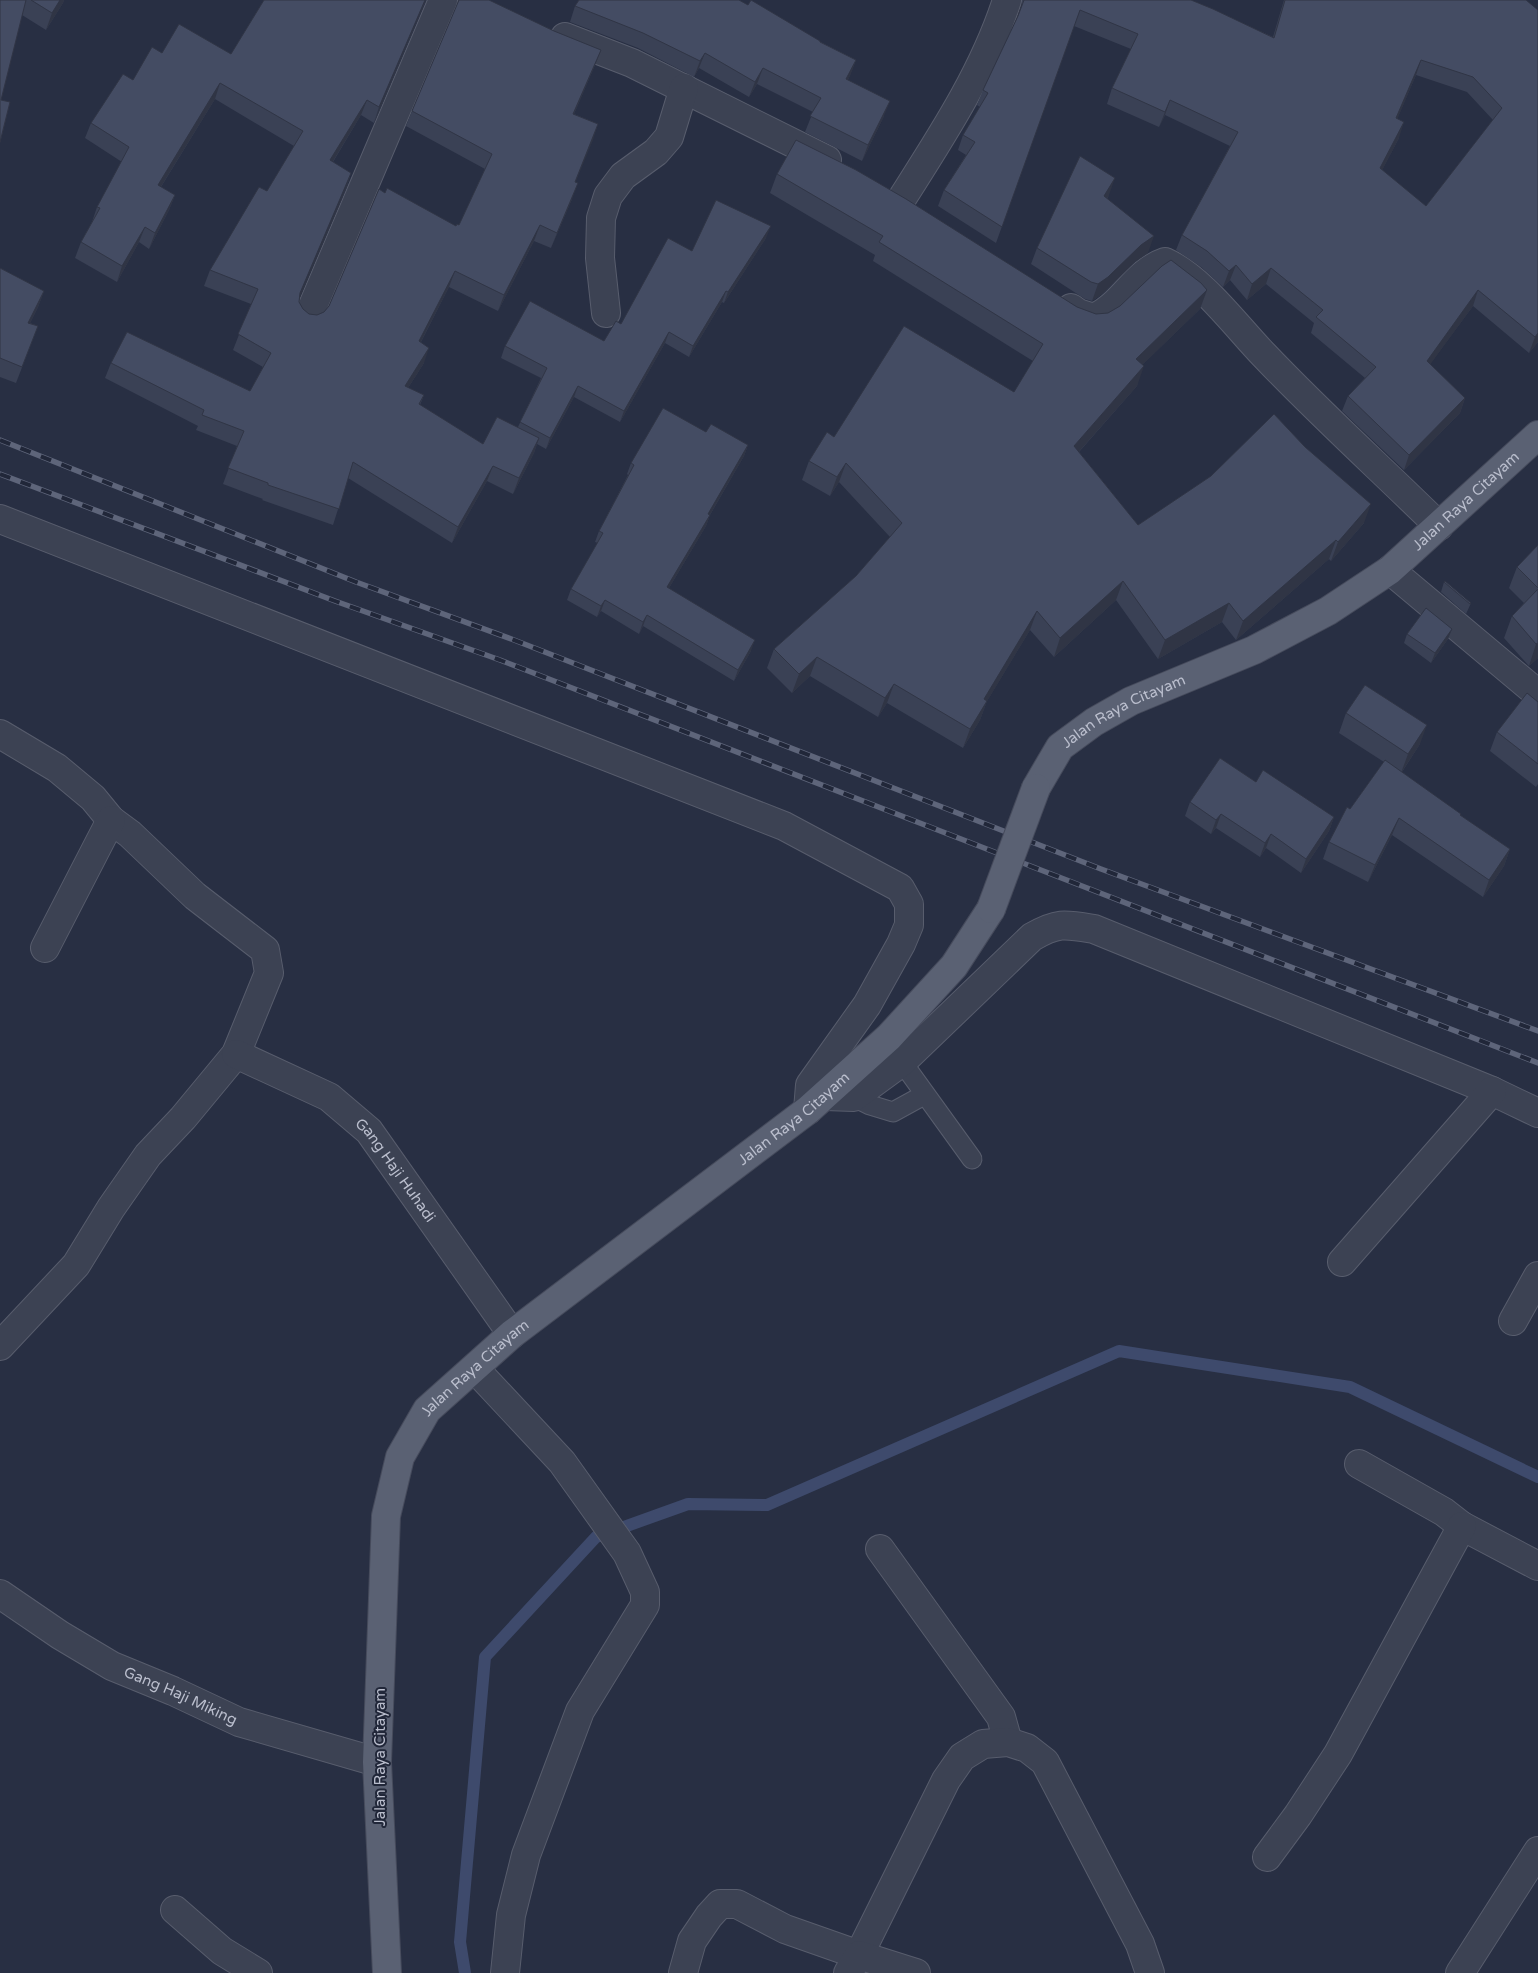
<svg xmlns="http://www.w3.org/2000/svg" width="1538" height="1973" font-family="'Varela Round',sans-serif">
	<style>
		.lines { fill: none; stroke-linecap: round; stroke-linejoin: round }
		.stream { stroke: #3e4a6c; stroke-width: 12 }
		.service-casing { stroke: #585d6d; stroke-width: 21 }
		.minor-casing { stroke: #585d6d; stroke-width: 30 }
		.primary-casing { stroke: #464b5c; stroke-width: 30 }
		.service { stroke: #3c4253; stroke-width: 19 }
		.minor { stroke: #3c4253; stroke-width: 28 }
		.primary { stroke: #5a6173; stroke-width: 28 }
		.rail-casing { stroke: #5e657a; stroke-width: 5.5 }
		.rail { stroke: #212739; stroke-width: 4; stroke-dasharray: 11; stroke-linecap: butt }
		.primary-bridge-casing { stroke: #464b5c; stroke-width: 30; stroke-linecap: butt }
		.primary-bridge { stroke: #5a6173; stroke-width: 28 }
		.wall { fill: #3a4155; fill-rule: evenodd }
		.shaded-wall { fill: #303545 }
		.building { fill: #444c63; stroke: #303545; fill-rule: evenodd }
		.labels { text-anchor: middle; dominant-baseline: central; stroke-width: 4; stroke-linejoin: round; paint-order: stroke }
		.street-label { font-size: 15px; fill: #babecd; stroke: #212739 }
	</style>
	<rect width="100%" height="100%" fill="#282f43"/>
	<g class="lines">
		<path class="stream" d="M 465,1973 L 460,1942 L 485,1657 L 596,1537 L 688,1504 L 767,1505 L 1119,1351 L 1350,1387 L 1538,1477"/>
		<defs>
			<path id="service" d="M 902,1062 L 972,1159
				M 854,1097 L 870,1105 L 893,1112 L 924,1095"/>
			<g id="minor">
				<path d="M 565,37 L 632,63 L 827,160"/>
				<path d="M 901,200 C 941,137 984,72 1007,0"/>
				<path d="M 1071,308 L 1078,313 L 1094,318 C 1122,306 1135,272 1165,262 C 1201,278 1236,326 1264,355 C 1320,414 1381,469 1439,526"/>
				<path d="M 606,313 L 600,258 L 601,218 L 608,196 L 623,176 L 656,152 L 669,137 L 684,88"/>
				<path d="M 309,315 L 443,0"/>
				<path d="M 0,519 L 784,826 L 900,888 L 909,904 L 909,925 L 901,944 L 867,1005 L 810,1085 L 808,1110"/>
				<path d="M 1390,570 L 1538,694"/>
				<path d="M 0,734 L 57,768 L 93,798 L 111,820 L 130,834 L 195,896 L 265,950 L 269,973 L 236,1054 L 183,1118 L 148,1155 L 111,1208 L 76,1265 L 0,1346"/>
				<path d="M 45,948 L 111,820"/>
				<path id="s1" d="M 236,1054 L 329,1097 L 369,1131 L 512,1334"/>
				<path d="M 825,1096 L 854,1097 L 902,1062 L 1032,937 C 1058,922 1065,924 1094,929 L 1492,1091 L 1538,1113"/>
				<path d="M 1342,1262 L 1492,1091"/>
				<path d="M 1513,1321 L 1538,1276"/>
				<path d="M 475,1369 L 562,1462 L 627,1553 L 645,1592 L 645,1605 L 580,1711 L 526,1855 L 511,1915 L 505,1973"/>
				<path d="M 1359,1464 L 1444,1512 L 1462,1526 L 1538,1566"/>
				<path d="M 880,1549 L 1001,1717 L 1008,1742"/>
				<path id="s2" d="M 0,1594 L 60,1635 L 112,1666 L 173,1691 L 239,1722 L 377,1762"/>
				<path d="M 1267,1857 L 1298,1815 L 1338,1754 L 1462,1526"/>
				<path d="M 175,1910 L 222,1951 L 258,1973"/>
				<path d="M 683,1973 L 692,1941 L 709,1916 L 720,1904 L 737,1904 L 785,1929 L 859,1955 L 946,1780 L 962,1757 L 983,1744 L 1008,1742 L 1027,1748 L 1045,1762 L 1140,1944 L 1150,1973"/>
				<path d="M 848,1973 L 859,1955 L 916,1973"/>
				<path d="M 1460,1973 L 1538,1851"/>
			</g>
			<g id="primary">
				<path id="s3" d="M 1036,788 L 1060,747 L 1094,722 L 1131,701 L 1254,650 L 1328,611 L 1390,570 L 1538,435"/>
				<path id="s4" d="M 387,1973 L 377,1762 L 386,1516 L 400,1457 L 427,1410 L 512,1334 L 808,1110 L 889,1037 L 954,966 L 991,909"/>
			</g>
		</defs>
		<use href="#service" class="service-casing"/>
		<use href="#minor" class="minor-casing"/>
		<use href="#primary" class="primary-casing"/>
		<use href="#service" class="service"/>
		<use href="#minor" class="minor"/>
		<use href="#primary" class="primary"/>
		<defs>
			<path id="rail" d="M 0,440 L 356,582 L 514,640 L 1101,869 L 1538,1031
				M 0,474 L 335,601 L 500,660 L 1538,1063"/>
		</defs>
		<use href="#rail" class="rail-casing"/>
		<use href="#rail" class="rail"/>
		<defs>
			<path id="primary-bridge" d="M 991,909 L 1036,788"/>
		</defs>
		<use href="#primary-bridge" class="primary-bridge-casing"/>
		<use href="#primary-bridge" class="primary-bridge"/>
	</g>
	<path class="wall" d="M 0,0 L 64,0 L 63,3 L 46,30 L 22,15 L 1,100 L 10,102 L 0,143 Z
		M 264,0 L 426,0 L 374,123 L 361,115 L 333,162 L 351,173 L 346,189 L 300,296 L 299,302 L 303,309 L 309,314 L 317,315 L 324,312 L 329,306 L 385,193 L 456,226 L 459,225 L 485,169 L 406,126 L 412,111 L 458,3 L 458,0 L 489,0 L 595,65 L 574,114 L 598,124 L 575,182 L 572,199 L 551,248 L 534,241 L 498,311 L 449,287 L 421,342 L 424,363 L 408,388 L 424,395 L 420,405 L 483,444 L 518,427 L 541,378 L 501,358 L 505,346 L 604,341 L 692,251 L 766,238 L 724,303 L 722,302 L 689,357 L 665,343 L 620,422 L 574,397 L 546,449 L 537,444 L 534,453 L 513,494 L 487,481 L 452,543 L 348,478 L 333,525 L 262,500 L 263,499 L 223,484 L 237,446 L 196,430 L 198,426 L 105,378 L 111,363 L 250,391 L 263,367 L 233,350 L 251,304 L 204,286 L 210,270 L 267,191 L 294,146 L 215,99 L 161,187 L 175,195 L 169,210 L 149,249 L 139,242 L 117,282 L 75,258 L 81,242 L 92,222 L 97,207 L 122,162 L 85,138 L 91,123 L 133,80 L 162,53 L 231,54 Z
		M 1022,0 L 1191,0 L 1273,37 L 1284,0 L 1526,0 L 1538,342 L 1529,353 L 1473,306 L 1430,364 L 1465,398 L 1460,413 L 1404,470 L 1342,411 L 1348,396 L 1365,378 L 1311,333 L 1314,323 L 1266,284 L 1247,300 L 1230,280 L 1223,287 L 1201,267 L 1176,250 L 1182,235 L 1230,146 L 1165,115 L 1159,127 L 1107,104 L 1112,88 L 1131,49 L 1074,26 L 996,243 L 938,206 L 944,190 L 966,155 L 958,150 L 963,135 L 980,107 L 977,105 L 983,90 L 1017,18 L 1022,5 ZM 1416,75 L 1467,92 L 1493,120 L 1426,206 L 1382,170 L 1399,138 L 1397,119 Z
		M 748,5 L 856,60 L 848,80 L 884,116 L 862,161 L 805,132 L 813,112 L 757,84 L 749,97 L 699,68 L 694,77 L 638,48 L 570,22 L 575,6 Z
		M 777,174 L 1077,307 L 1096,314 L 1108,313 L 1207,290 L 1200,309 L 1142,365 L 1137,386 L 1079,452 L 1138,525 L 1364,523 L 1331,561 L 1329,559 L 1236,640 L 1222,622 L 1158,659 L 1116,600 L 1054,657 L 1030,630 L 987,701 L 980,720 L 963,748 L 887,703 L 878,717 L 810,676 L 792,693 L 767,668 L 774,649 L 856,576 L 890,537 L 839,482 L 830,496 L 802,480 L 809,461 L 834,437 L 1014,392 L 1033,361 L 873,261 L 875,255 L 770,193 Z
		M 1109,195 L 1107,199 L 1148,253 L 1135,262 L 1102,294 L 1092,301 L 1085,299 L 1031,264 L 1037,248 Z
		M 0,268 L 44,291 L 38,307 L 30,323 L 38,326 L 16,383 L 0,377 Z
		M 706,432 L 748,445 L 744,456 L 710,515 L 706,526 L 669,588 L 751,651 L 734,681 L 643,626 L 639,634 L 601,611 L 597,617 L 567,600 L 571,589 L 598,543 L 595,542 L 599,531 L 628,475 L 627,474 L 631,463 Z
		M 1538,545 L 1538,658 L 1529,666 L 1504,638 L 1512,616 L 1524,603 L 1509,588 L 1517,567 Z
		M 1444,582 L 1471,603 L 1466,614 L 1441,592 Z
		M 1452,629 L 1448,639 L 1431,663 L 1404,643 L 1407,634 Z
		M 1538,702 L 1538,784 L 1536,787 L 1490,751 L 1497,732 Z
		M 1346,713 L 1420,744 L 1402,772 L 1461,816 L 1510,849 L 1504,866 L 1483,897 L 1392,835 L 1368,882 L 1323,859 L 1329,842 L 1350,809 L 1384,762 L 1339,733 Z
		M 1256,782 L 1334,817 L 1329,831 L 1301,873 L 1266,848 L 1260,857 L 1216,828 L 1211,834 L 1185,816 L 1190,802 Z"/>
	<path class="shaded-wall" d="M 60,0 L 64,0 L 63,3 L 46,30 L 52,13 Z
		M 425,0 L 426,0 L 374,123 L 379,107 Z
		M 601,50 L 595,65 L 567,130 L 573,114 Z
		M 705,53 L 699,68 L 694,77 L 700,61 Z
		M 856,60 L 850,76 L 840,94 L 846,79 Z
		M 1421,60 L 1416,75 L 1391,134 L 1396,118 Z
		M 763,68 L 757,84 L 749,97 L 755,82 Z
		M 220,83 L 215,99 L 152,201 L 158,185 Z
		M 367,100 L 361,115 L 324,176 L 330,160 Z
		M 1170,100 L 1165,115 L 1159,127 L 1165,112 Z
		M 890,101 L 884,116 L 862,161 L 868,145 Z
		M 1404,122 L 1399,138 L 1375,184 L 1380,168 Z
		M 598,124 L 593,140 L 569,198 L 575,182 Z
		M 351,173 L 346,189 L 295,309 L 300,293 Z
		M 1115,178 L 1109,195 L 1098,213 L 1104,196 Z
		M 578,183 L 572,199 L 551,248 L 557,233 Z
		M 175,195 L 169,210 L 149,249 L 155,233 Z
		M 540,225 L 534,241 L 498,311 L 504,295 Z
		M 771,226 L 766,238 L 724,303 L 728,292 Z
		M 145,227 L 139,242 L 117,282 L 122,266 Z
		M 1154,236 L 1148,253 L 1135,262 L 1102,294 L 1092,301 L 1098,284 L 1141,245 Z
		M 1236,265 L 1230,280 L 1223,287 L 1229,271 Z
		M 1271,268 L 1266,284 L 1247,300 L 1252,284 Z
		M 455,271 L 449,287 L 413,357 L 419,341 Z
		M 1207,290 L 1200,309 L 1129,378 L 1136,359 Z
		M 1478,290 L 1473,306 L 1421,377 L 1427,361 Z
		M 44,291 L 38,307 L 22,339 L 28,323 Z
		M 726,291 L 722,302 L 689,357 L 693,346 Z
		M 669,332 L 665,343 L 620,422 L 624,411 Z
		M 1538,333 L 1538,342 L 1529,353 L 1535,337 Z
		M 429,348 L 424,363 L 399,402 L 405,386 Z
		M 1144,366 L 1137,386 L 1067,465 L 1074,446 Z
		M 578,386 L 574,397 L 546,449 L 550,438 Z
		M 1465,398 L 1460,413 L 1404,470 L 1409,455 Z
		M 539,438 L 534,453 L 513,494 L 519,478 Z
		M 748,445 L 744,456 L 704,525 L 708,514 Z
		M 846,463 L 839,482 L 830,496 L 837,477 Z
		M 493,466 L 487,481 L 452,543 L 458,527 Z
		M 1371,504 L 1364,523 L 1331,561 L 1338,542 Z
		M 710,515 L 706,526 L 663,598 L 667,587 Z
		M 1336,540 L 1329,559 L 1236,640 L 1243,621 Z
		M 1123,581 L 1116,600 L 1054,657 L 1060,638 Z
		M 605,600 L 601,611 L 597,617 L 601,606 Z
		M 1229,603 L 1222,622 L 1158,659 L 1165,640 Z
		M 1037,611 L 1030,630 L 977,718 L 984,699 Z
		M 647,615 L 643,626 L 639,634 L 643,622 Z
		M 1452,629 L 1448,639 L 1431,663 L 1435,653 Z
		M 755,640 L 751,651 L 734,681 L 738,670 Z
		M 1538,643 L 1538,658 L 1529,666 L 1536,644 Z
		M 817,657 L 810,676 L 792,693 L 799,674 Z
		M 894,684 L 887,703 L 878,717 L 885,698 Z
		M 987,701 L 980,720 L 963,748 L 970,729 Z
		M 1427,725 L 1420,744 L 1401,773 L 1408,754 Z
		M 1221,814 L 1216,828 L 1211,834 L 1216,820 Z
		M 1334,817 L 1329,831 L 1301,873 L 1306,859 Z
		M 1399,818 L 1392,835 L 1368,882 L 1375,865 Z
		M 1271,834 L 1266,848 L 1260,857 L 1265,843 Z
		M 1510,849 L 1504,866 L 1483,897 L 1489,880 Z"/>
	<path class="building" d="M 0,0 L 26,0 L 1,100 L 10,102 L 0,142 Z
		M 31,0 L 60,0 L 52,13 Z
		M 264,0 L 425,0 L 379,107 L 367,100 L 330,160 L 351,173 L 300,293 L 299,302 L 303,309 L 309,314 L 317,315 L 324,312 L 329,306 L 379,189 L 385,193 L 387,188 L 456,226 L 457,224 L 459,225 L 492,154 L 412,111 L 459,0 L 489,0 L 554,31 L 601,50 L 573,114 L 598,124 L 575,182 L 578,183 L 557,233 L 540,225 L 504,295 L 455,271 L 419,341 L 429,348 L 405,386 L 424,395 L 419,404 L 483,444 L 497,417 L 539,438 L 519,478 L 493,466 L 458,527 L 353,462 L 339,509 L 268,485 L 268,483 L 228,468 L 244,431 L 202,415 L 204,410 L 111,363 L 127,332 L 250,391 L 271,353 L 238,334 L 258,289 L 210,270 L 259,187 L 267,191 L 303,131 L 220,83 L 158,185 L 175,195 L 155,233 L 145,227 L 122,266 L 81,242 L 100,208 L 97,207 L 129,147 L 91,123 L 123,74 L 133,80 L 152,47 L 162,53 L 179,24 L 231,54 Z
		M 579,0 L 739,0 L 748,5 L 751,0 L 820,41 L 820,42 L 856,60 L 846,79 L 890,101 L 868,145 L 810,116 L 821,98 L 763,68 L 755,82 L 705,53 L 700,61 L 643,33 L 575,6 Z
		M 1024,0 L 1191,0 L 1213,9 L 1274,38 L 1285,0 L 1526,0 L 1538,10 L 1538,333 L 1535,337 L 1478,290 L 1427,361 L 1465,398 L 1409,455 L 1348,396 L 1376,367 L 1316,317 L 1323,310 L 1271,268 L 1252,284 L 1236,265 L 1229,271 L 1207,251 L 1182,235 L 1238,132 L 1170,100 L 1165,112 L 1112,88 L 1138,34 L 1080,10 L 1002,227 L 944,190 L 975,142 L 963,135 L 988,93 L 983,90 L 1018,16 ZM 1421,60 L 1473,77 L 1502,108 L 1426,206 L 1380,168 L 1404,122 L 1396,118 Z
		M 796,140 L 856,170 L 906,199 L 1077,307 L 1096,314 L 1108,313 L 1120,306 L 1162,266 L 1171,260 L 1201,283 L 1207,290 L 1136,359 L 1144,366 L 1074,446 L 1138,525 L 1211,476 L 1274,414 L 1305,447 L 1371,504 L 1338,542 L 1336,540 L 1243,621 L 1229,603 L 1165,640 L 1123,581 L 1060,638 L 1037,611 L 984,699 L 987,701 L 970,729 L 894,684 L 885,698 L 817,657 L 799,674 L 774,649 L 856,576 L 902,523 L 846,463 L 837,477 L 809,461 L 827,432 L 834,437 L 904,326 L 1014,392 L 1043,344 L 879,242 L 883,236 L 777,174 Z
		M 1080,156 L 1115,178 L 1104,196 L 1154,236 L 1141,245 L 1108,277 L 1098,284 L 1091,282 L 1037,248 Z
		M 716,200 L 771,226 L 728,292 L 726,291 L 693,346 L 669,332 L 624,411 L 578,386 L 550,438 L 520,422 L 547,368 L 505,346 L 530,301 L 604,341 L 616,321 L 621,324 L 668,238 L 692,251 Z
		M 0,268 L 44,291 L 28,323 L 38,326 L 22,367 L 0,358 Z
		M 663,408 L 706,432 L 711,424 L 748,445 L 708,514 L 710,515 L 667,587 L 755,640 L 738,670 L 647,615 L 643,622 L 605,600 L 601,606 L 571,589 L 603,533 L 599,531 L 634,465 L 631,463 Z
		M 1538,545 L 1538,588 L 1517,567 Z
		M 1445,581 L 1471,603 L 1470,604 L 1444,582 Z
		M 1538,589 L 1538,643 L 1536,644 L 1512,616 Z
		M 1426,608 L 1452,629 L 1435,653 L 1407,634 Z
		M 1365,685 L 1427,725 L 1408,754 L 1346,713 Z
		M 1527,693 L 1538,702 L 1538,764 L 1497,732 Z
		M 1220,758 L 1256,782 L 1263,770 L 1334,817 L 1306,859 L 1271,834 L 1265,843 L 1221,814 L 1216,820 L 1190,802 Z
		M 1385,760 L 1461,814 L 1460,815 L 1510,849 L 1489,880 L 1399,818 L 1375,865 L 1329,842 L 1347,807 L 1350,809 Z"/>
	<g class="labels">
		<g class="street-label">
			<text stroke="none"><textPath href="#s3" startOffset="526">Jalan Raya Citayam</textPath></text>
			<text stroke="none"><textPath href="#s3" startOffset="121">Jalan Raya Citayam</textPath></text>
			<text stroke="none"><textPath href="#s4" startOffset="1041">Jalan Raya Citayam</textPath></text>
			<text stroke="none"><textPath href="#s1" startOffset="202">Gang Haji Huhadi</textPath></text>
			<text stroke="none"><textPath href="#s4" startOffset="636">Jalan Raya Citayam</textPath></text>
			<text stroke="none"><textPath href="#s2" startOffset="208">Gang Haji Miking</textPath></text>
			<text transform="translate(380 1757) rotate(-90)">Jalan Raya Citayam</text>
		</g>
	</g>
</svg>
